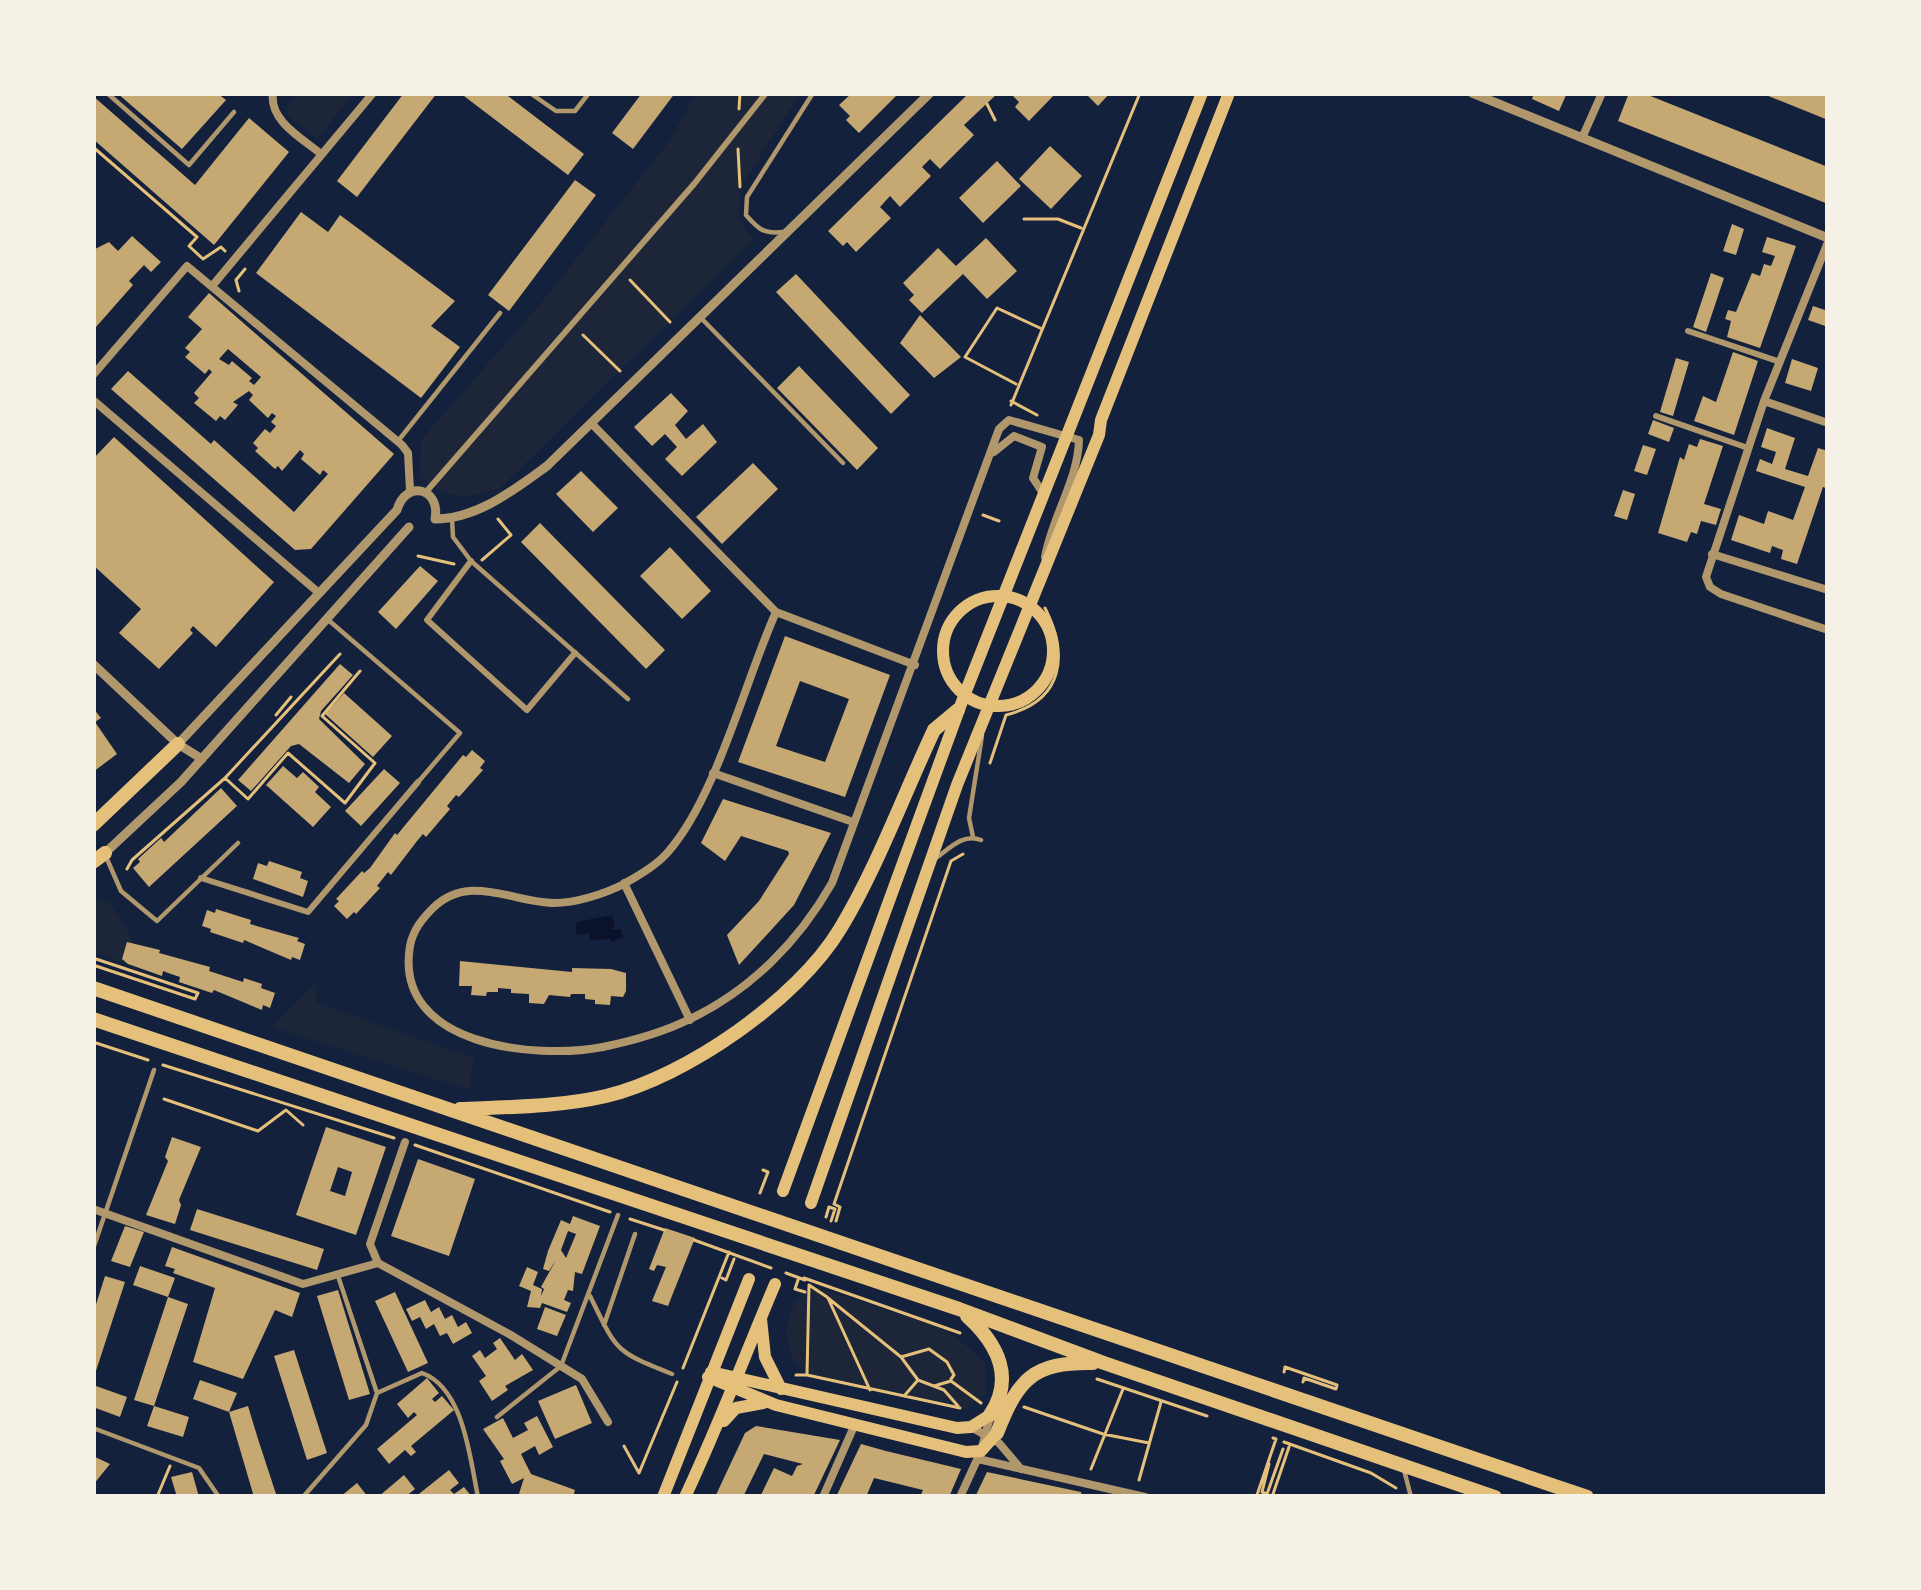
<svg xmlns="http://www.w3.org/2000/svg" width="1921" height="1590" font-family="Quicksand,sans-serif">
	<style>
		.green { fill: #1d2539 }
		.water { fill: #0b132b }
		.building { fill: #c6a872; fill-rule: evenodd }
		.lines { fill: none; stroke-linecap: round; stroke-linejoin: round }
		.path { stroke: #e5c07b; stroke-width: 3 }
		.service { stroke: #b1986c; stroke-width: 4.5 }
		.pedestrian { stroke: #b1986c; stroke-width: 6 }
		.minor { stroke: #b1986c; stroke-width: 8 }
		.tertiary { stroke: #b1986c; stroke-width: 9 }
		.primary { stroke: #e5c07b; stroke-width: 12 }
		.motorway { stroke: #e5c07b; stroke-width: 14 }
	</style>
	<rect width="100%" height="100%" fill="#14213d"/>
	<path class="green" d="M 298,93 L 354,93 L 317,139 L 289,117 L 286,107 Z
		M 696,93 L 800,93 L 740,188 L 739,217 L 753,240 L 500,488 C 463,499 452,500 420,477 L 421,440 L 542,302 L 668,143 Z
		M 97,901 L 109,901 L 135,944 L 127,943 L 122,958 L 128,964 L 93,953 L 93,904 Z
		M 316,983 L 317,1003 L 474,1058 L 469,1090 L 271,1027 Z
		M 809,1285 L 948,1330 L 985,1362 L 985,1394 L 966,1409 L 807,1375 C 777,1349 782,1312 809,1285 Z"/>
	<path class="water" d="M 612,915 L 615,926 L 609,930 L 620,929 L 623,937 L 611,942 L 610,939 L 589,940 L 589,933 L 576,935 L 576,922 Z"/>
	<path class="building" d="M 117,93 L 217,93 L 226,100 L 182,149 Z
		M 404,93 L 437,93 L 357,197 L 337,181 Z
		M 460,93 L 504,93 L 584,154 L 568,175 Z
		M 642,93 L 675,93 L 633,149 L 612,133 Z
		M 852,93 L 899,93 L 859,133 L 846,120 L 850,116 L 839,105 Z
		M 969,93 L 998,93 L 964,125 L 974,135 L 940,169 L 930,159 L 922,167 L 931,176 L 900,207 L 890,196 L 880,207 L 891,218 L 856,252 L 847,242 L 843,246 L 828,231 Z
		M 1010,93 L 1056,93 L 1029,121 L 1015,107 L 1019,102 Z
		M 1085,93 L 1110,93 L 1098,106 Z
		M 1534,93 L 1567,93 L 1559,111 L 1532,99 Z
		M 1629,93 L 1643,93 L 1828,167 L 1828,204 L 1618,121 Z
		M 1761,93 L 1828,93 L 1828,120 Z
		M 93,96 L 195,185 L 249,118 L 289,152 L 214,245 L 93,139 Z
		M 1050,146 L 1082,176 L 1051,209 L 1019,179 Z
		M 997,161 L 1021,186 L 983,223 L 959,198 Z
		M 575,180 L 596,195 L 509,311 L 488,295 Z
		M 301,212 L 328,232 L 340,215 L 455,301 L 431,326 L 460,347 L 421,398 L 256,273 Z
		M 1732,224 L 1744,229 L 1736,255 L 1723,251 Z
		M 132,236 L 161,262 L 151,272 L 144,265 L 129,281 L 133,285 L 96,327 L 93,250 L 109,242 L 118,251 Z
		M 1767,237 L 1796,246 L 1760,348 L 1727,337 L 1731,321 L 1725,319 L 1728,310 L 1736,312 L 1752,273 L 1760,276 L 1764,264 L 1771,266 L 1775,256 L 1762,252 Z
		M 986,238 L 1017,271 L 987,299 L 963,274 L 922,313 L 909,300 L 914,295 L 903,283 L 938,248 L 956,266 Z
		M 1711,273 L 1724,278 L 1706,332 L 1693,327 Z
		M 796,274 L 910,395 L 891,414 L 776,292 Z
		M 209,293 L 394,454 L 311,549 L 295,550 L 111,389 L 128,371 L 211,444 L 214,440 L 294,512 L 328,474 L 323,470 L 320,475 L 301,459 L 304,454 L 300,450 L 282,471 L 278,466 L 275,469 L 255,451 L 258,448 L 253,443 L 265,429 L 270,433 L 276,426 L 271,422 L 276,416 L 272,413 L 268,418 L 249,400 L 253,395 L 249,391 L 233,402 L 238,405 L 225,420 L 220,416 L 216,421 L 194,403 L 199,398 L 194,393 L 212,372 L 209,369 L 205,374 L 185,357 L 190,352 L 185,348 L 202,329 L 188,317 ZM 228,349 L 261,377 L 254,385 L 249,381 L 252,378 L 232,361 L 229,365 L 219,359 Z
		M 1813,306 L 1828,311 L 1828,327 L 1808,320 Z
		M 920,315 L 961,357 L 934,378 L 900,343 Z
		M 1733,352 L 1758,361 L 1734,435 L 1694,421 L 1703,396 L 1716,402 Z
		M 1676,358 L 1689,362 L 1673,416 L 1660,412 Z
		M 1792,359 L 1818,368 L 1811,391 L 1785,383 Z
		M 799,366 L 878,448 L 857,470 L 777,388 Z
		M 671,393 L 688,411 L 675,425 L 686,439 L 703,424 L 717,442 L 682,476 L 665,459 L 677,447 L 665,434 L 652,446 L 634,427 Z
		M 1653,420 L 1674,428 L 1669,442 L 1648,434 Z
		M 1767,428 L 1795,438 L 1785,469 L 1808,476 L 1818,448 L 1828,451 L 1828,489 L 1823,487 L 1797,564 L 1781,559 L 1783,550 L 1772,546 L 1770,553 L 1731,540 L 1739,515 L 1764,524 L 1768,511 L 1793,520 L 1805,487 L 1756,471 L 1760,459 L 1772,464 L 1776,452 L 1761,447 Z
		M 114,437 L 274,582 L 216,647 L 193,626 L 190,630 L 193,633 L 159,669 L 119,633 L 141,609 L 93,565 L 93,459 Z
		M 1700,439 L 1723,446 L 1704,504 L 1721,509 L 1716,525 L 1701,521 L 1697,534 L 1691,532 L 1687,542 L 1658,533 L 1680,457 L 1684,460 L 1689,444 L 1697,447 Z
		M 1643,445 L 1656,449 L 1647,475 L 1634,471 Z
		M 753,463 L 778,489 L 722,544 L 696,517 Z
		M 581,471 L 618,508 L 593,532 L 556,494 Z
		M 1623,490 L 1635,494 L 1627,520 L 1614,516 Z
		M 540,523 L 665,650 L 646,669 L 521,542 Z
		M 670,547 L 711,591 L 682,619 L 640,576 Z
		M 420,566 L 438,581 L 396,629 L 378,612 Z
		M 785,636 L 890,675 L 845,797 L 738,762 ZM 800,681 L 849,699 L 825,762 L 776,746 Z
		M 340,664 L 353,675 L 321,711 L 319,719 L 365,764 L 349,783 L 299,744 L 291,746 L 251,791 L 238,780 Z
		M 344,693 L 392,736 L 373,757 L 325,714 Z
		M 93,708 L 101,718 L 95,722 L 117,754 L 93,772 Z
		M 472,750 L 485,761 L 480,768 L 483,770 L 459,797 L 456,795 L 447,806 L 450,809 L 426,837 L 423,834 L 417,841 L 391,875 L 388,872 L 377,886 L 380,888 L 356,914 L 354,912 L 347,919 L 334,906 L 339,901 L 336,899 L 362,871 L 364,873 L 370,868 L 395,833 L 397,835 L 463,755 L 466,757 Z
		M 283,766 L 297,778 L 303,772 L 319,787 L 315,792 L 331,807 L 313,827 L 266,785 Z
		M 384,769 L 400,783 L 361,826 L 345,811 Z
		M 221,788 L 237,806 L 149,887 L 133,868 L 140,862 L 138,859 L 161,838 L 164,842 Z
		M 723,799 L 831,833 L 794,905 L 739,965 L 727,935 L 759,901 L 789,854 L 788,851 L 741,836 L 725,861 L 701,843 Z
		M 269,861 L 302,872 L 300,878 L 308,881 L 303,897 L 253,879 L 258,863 L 267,866 Z
		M 216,909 L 251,920 L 250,924 L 299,938 L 297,941 L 305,944 L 300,960 L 292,957 L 291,960 L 244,940 L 243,943 L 210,932 L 211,929 L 202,926 L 207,910 L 215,913 Z
		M 127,942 L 160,950 L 159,953 L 210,967 L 209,971 L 243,982 L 244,978 L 262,984 L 261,988 L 275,993 L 270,1008 L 263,1005 L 262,1010 L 214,990 L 212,993 L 179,982 L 180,977 L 171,974 L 163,971 L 162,976 L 128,964 L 122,959 Z
		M 460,961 L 572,972 L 572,968 L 611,969 L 626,973 L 626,991 L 623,997 L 611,996 L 610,1005 L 595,1004 L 595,1000 L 585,999 L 585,994 L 571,994 L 570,997 L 549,995 L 544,1004 L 529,1003 L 529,994 L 511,993 L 511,989 L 498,988 L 498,992 L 487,992 L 486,996 L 471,995 L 472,986 L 459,986 Z
		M 326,1127 L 386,1147 L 356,1235 L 296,1215 ZM 338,1167 L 352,1172 L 345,1196 L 330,1191 Z
		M 172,1137 L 201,1147 L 179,1200 L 181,1205 L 175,1224 L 146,1215 L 168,1161 L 165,1157 Z
		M 418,1159 L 475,1179 L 449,1256 L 391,1236 Z
		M 197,1209 L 324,1249 L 317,1270 L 190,1230 Z
		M 573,1216 L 600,1226 L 582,1274 L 575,1272 L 573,1291 L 568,1290 L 564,1300 L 571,1303 L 567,1312 L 542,1303 L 540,1308 L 527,1307 L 531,1291 L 519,1286 L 527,1267 L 538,1272 L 533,1285 L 542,1289 L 541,1296 L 544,1289 L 541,1287 L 556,1260 L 549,1271 L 543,1269 L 548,1251 L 561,1220 L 570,1224 ZM 568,1231 L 576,1234 L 566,1258 L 561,1250 Z
		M 125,1226 L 144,1232 L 130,1267 L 111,1261 Z
		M 665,1228 L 695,1238 L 668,1306 L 652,1301 L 666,1267 L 657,1265 L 654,1271 L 649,1269 Z
		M 172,1247 L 300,1293 L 292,1317 L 275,1310 L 243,1379 L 193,1362 L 215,1288 L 173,1273 L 175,1269 L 165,1266 Z
		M 140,1266 L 175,1278 L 168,1297 L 133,1285 Z
		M 105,1276 L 125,1282 L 94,1377 L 93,1314 Z
		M 338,1290 L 370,1394 L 349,1400 L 317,1296 Z
		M 395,1292 L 428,1363 L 408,1372 L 375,1301 Z
		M 168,1297 L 188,1304 L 154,1406 L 134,1400 Z
		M 425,1300 L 431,1312 L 439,1307 L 445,1319 L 452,1315 L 458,1327 L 466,1322 L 472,1333 L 453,1344 L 447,1333 L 440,1336 L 434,1324 L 426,1329 L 420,1317 L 412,1321 L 406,1309 Z
		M 545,1307 L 566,1315 L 557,1336 L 537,1329 Z
		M 500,1338 L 515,1360 L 522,1354 L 533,1370 L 505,1386 L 508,1390 L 492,1401 L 479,1381 L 486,1376 L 472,1356 L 480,1350 L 485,1358 L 497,1349 L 493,1343 Z
		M 294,1350 L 327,1453 L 307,1460 L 274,1356 Z
		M 427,1378 L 439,1393 L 432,1399 L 435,1402 L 442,1396 L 454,1410 L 411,1446 L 416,1452 L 411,1456 L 405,1450 L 389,1464 L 377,1449 L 417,1415 L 414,1412 L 408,1418 L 397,1404 Z
		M 200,1380 L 237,1393 L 229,1412 L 193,1399 Z
		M 93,1385 L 127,1397 L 120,1417 L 93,1407 Z
		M 576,1385 L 592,1423 L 555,1439 L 538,1401 Z
		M 154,1406 L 189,1417 L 183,1437 L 147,1426 Z
		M 248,1406 L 258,1439 L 277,1497 L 254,1497 L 229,1412 Z
		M 537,1416 L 553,1447 L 539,1455 L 535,1446 L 521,1454 L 531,1474 L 575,1490 L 573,1497 L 518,1497 L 524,1478 L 512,1484 L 500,1461 L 504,1459 L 483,1429 L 503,1418 L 513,1438 L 528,1430 L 524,1423 Z
		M 756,1426 L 840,1440 L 813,1497 L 760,1497 L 774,1468 L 792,1476 L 797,1466 L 803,1464 L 764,1454 L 743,1497 L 715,1497 L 745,1433 Z
		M 861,1444 L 886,1451 L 961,1469 L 949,1497 L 920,1497 L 923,1490 L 874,1478 L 866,1497 L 836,1497 Z
		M 93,1456 L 110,1464 L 93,1485 Z
		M 449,1470 L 459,1483 L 450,1490 L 454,1494 L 464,1487 L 472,1497 L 415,1497 Z
		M 192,1472 L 199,1497 L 177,1497 L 171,1477 Z
		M 987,1472 L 1081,1492 L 1082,1497 L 975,1497 Z
		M 404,1475 L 415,1489 L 405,1497 L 378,1497 Z
		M 357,1483 L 368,1497 L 340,1497 Z"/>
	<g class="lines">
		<path class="path" d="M 987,104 L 995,120
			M 739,109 L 740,93
			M 93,147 L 197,237 L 189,246 L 203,259 L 221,247 L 225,251
			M 738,149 L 740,187
			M 1024,219 L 1058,219 L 1081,228
			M 630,280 L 670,322
			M 239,291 L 236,280 L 245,269
			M 583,335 L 620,371
			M 1016,384 L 965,357 L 997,308 L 1040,328
			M 1011,401 L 1037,415
			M 1011,405 L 1140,93
			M 983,515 L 999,521
			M 418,556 L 454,564
			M 482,560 L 511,535 L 498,519
			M 276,715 L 291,697
			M 990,763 L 1006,715 C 1065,700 1068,654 1045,608
			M 225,778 L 248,799 L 288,753 L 345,803 L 375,763 L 322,716 L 360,671
			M 127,869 L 132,860 L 225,778 L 340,654
			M 93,958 L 198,993 L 195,999 L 93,965
			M 93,1042 L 148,1060
			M 163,1065 L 394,1138
			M 164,1099 L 258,1131 L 286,1110 L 303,1125
			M 415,1145 L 610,1212
			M 760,1193 L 768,1172 L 763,1170
			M 826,1217 L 829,1207 L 835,1209 L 831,1221
			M 630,1219 L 664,1230
			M 836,1221 L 840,1207 L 834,1204 L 951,861 L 963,854
			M 694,1240 L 771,1268
			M 786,1273 L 805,1280
			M 722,1278 L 726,1280 L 734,1259
			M 804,1278 L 960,1333
			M 798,1280 L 795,1289 L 805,1292
			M 683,1368 L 729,1252
			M 1284,1372 L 1285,1367 L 1337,1385 L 1336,1389 L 1304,1378 L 1303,1382
			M 796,1375 L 807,1375 L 809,1285 L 827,1297
			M 807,1375 L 960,1408
			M 1097,1379 L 1207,1416
			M 918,1380 L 901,1357 L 929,1349 L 947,1362 L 954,1375 L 951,1379
			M 934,1386 L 951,1381 L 981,1403
			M 870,1390 L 828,1298 L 901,1357
			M 905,1395 L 918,1380 L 944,1390 L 958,1406
			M 1024,1407 L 1103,1434 L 1149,1443
			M 1284,1442 L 1371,1473 L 1396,1488
			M 624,1446 L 639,1473 L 677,1382
			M 1269,1464 L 1262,1492 L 1267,1494 L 1283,1449
			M 1091,1469 L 1123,1389
			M 1139,1480 L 1161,1402
			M 157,1497 L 170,1466
			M 1265,1497 L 1257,1495 L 1276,1439 L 1273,1438
			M 1272,1497 L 1289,1447"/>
		<path class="service" d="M 107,93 L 189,165 L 234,112
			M 530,93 L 556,111 L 575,111 L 589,93
			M 783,232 C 764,234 759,230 746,215 L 747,197 L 813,93
			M 701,318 L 843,463
			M 398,441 L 500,313
			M 452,519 L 453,537 L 471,561 L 628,699
			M 326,618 L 460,733 L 419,781
			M 973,837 L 969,818 L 982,736
			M 936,858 C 950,848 963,833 981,840
			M 107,859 L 121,891 L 157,921 L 238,843
			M 93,1249 L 154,1070
			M 590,1296 C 617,1351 614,1351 672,1374
			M 604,1325 L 635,1234
			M 377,1393 L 422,1373 C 464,1388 470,1459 478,1497
			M 497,1417 L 561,1366 L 618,1215
			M 93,1428 L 199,1468 L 219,1497
			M 1404,1470 L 1411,1497
			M 303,1497 L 366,1425 L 377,1393 L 338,1276"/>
		<path class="pedestrian" d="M 1688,331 L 1780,362
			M 1656,416 L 1748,448
			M 426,492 L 694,184 L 766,93
			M 471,561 L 427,620 L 527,710 L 575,653
			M 201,878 L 308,912 L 418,782"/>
		<path class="minor" d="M 273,93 C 269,121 302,138 321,154
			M 1582,138 L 1602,93
			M 1828,242 L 1764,401 L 1706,577 L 1710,587 L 1721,594 L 1828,630
			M 213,285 L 373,93
			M 93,375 L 187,266 L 402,445 L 408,453 L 410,490
			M 93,400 L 319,593
			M 1764,401 L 1828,423
			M 593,425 L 776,612 L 915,665
			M 994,452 L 1014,436 L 1042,447 L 1033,478 L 1043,493
			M 1712,554 L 1828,590
			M 776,612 C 745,681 716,798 668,852 C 657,865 639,875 624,884 C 604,894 576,903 554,903 C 512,902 469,873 433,908 C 422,919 413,930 410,946 C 393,1046 535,1060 603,1047 C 632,1041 664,1032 690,1019 C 751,990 799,941 832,883 L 999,429 L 1009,420 L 1079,440 C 1078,480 1052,517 1045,557
			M 713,773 L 853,822
			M 624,883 L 690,1020
			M 93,1209 L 303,1284 L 378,1263 L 509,1334 L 582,1379 L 608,1422
			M 378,1263 L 370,1244 L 405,1142
			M 971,1427 L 999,1443 L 1021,1469
			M 978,1459 L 1145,1497
			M 823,1497 L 855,1424
			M 960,1497 L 981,1451 L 990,1417"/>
		<path class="tertiary" d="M 1472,93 L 1828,238
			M 435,519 C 477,519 514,490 547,466 L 930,93
			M 93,664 L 178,744 L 202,759
			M 178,744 L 397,510 C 406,479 441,488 435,519
			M 105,853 L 181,782 L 409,527"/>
		<path class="primary" d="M943 651a55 55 0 1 1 110 0a55 55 0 1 1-110 0Z
			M 783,1191 L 964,696 L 1202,93
			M 811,1203 L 957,785 L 1099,435 L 1101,420 L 1229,93
			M 761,1319 L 765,1357 L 781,1389
			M 711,1372 L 957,1428 L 971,1427 L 990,1415
			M 708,1377 L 776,1405 L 966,1452 L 981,1451 L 997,1433
			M 724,1421 L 736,1408 L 763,1403
			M 663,1497 L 749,1279
			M 685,1497 C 718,1427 745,1355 775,1284"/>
		<path class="motorway" d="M 93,825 L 178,744
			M 93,862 L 105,853
			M 93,988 L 1587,1497
			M 93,1019 L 959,1309 L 1104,1363 L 1495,1497
			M 460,1109 C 508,1107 559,1107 606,1096 C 686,1077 798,999 840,929 C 876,870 904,794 934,730 L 958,710
			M 967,1316 C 998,1344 1015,1378 990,1415
			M 997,1433 C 1018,1379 1033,1362 1093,1363"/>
	</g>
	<rect width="1921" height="1590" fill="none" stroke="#f6f1e7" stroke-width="192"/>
</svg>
